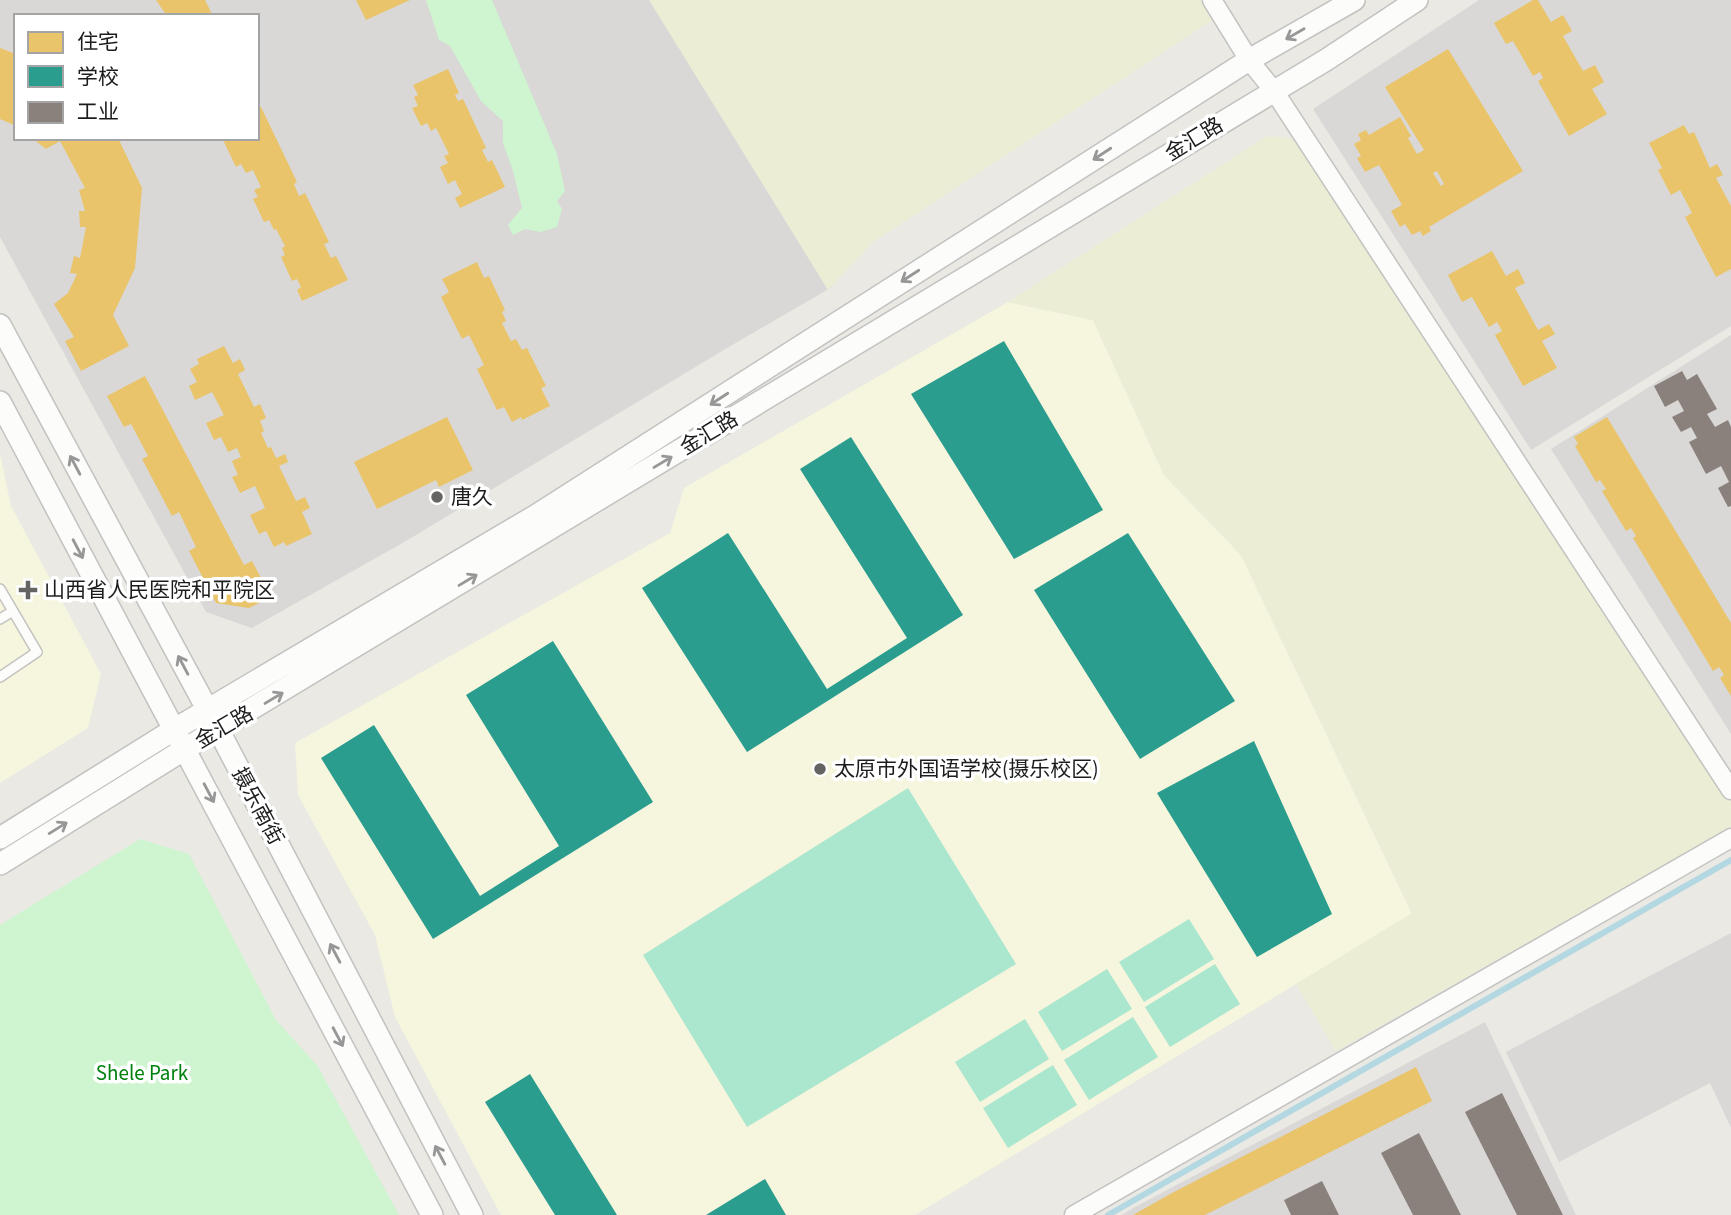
<svg xmlns="http://www.w3.org/2000/svg" width="1731" height="1215" font-family="'Source Sans 3','Noto Sans SC',sans-serif">
	<style>
		.residential { fill: #d9d8d6; fill-rule: evenodd }
		.education { fill: #f6f5dd }
		.farmland { fill: #ebedd5 }
		.park { fill: #cef5cf }
		.pitch { fill: #aae7ce }
		.homes { fill: #e9c46a; fill-rule: evenodd }
		.schools { fill: #2a9d8f }
		.industry { fill: #8a817c }
		.lines { fill: none; stroke-linecap: round; stroke-linejoin: round }
		.stream { stroke: #b3d8e2; stroke-width: 6 }
		.service-casing { stroke: #c3c2c0; stroke-width: 12 }
		.minor-casing { stroke: #c3c2c0; stroke-width: 21 }
		.tertiary-casing { stroke: #c3c2c0; stroke-width: 24 }
		.service { stroke: #fcfcfb; stroke-width: 9 }
		.minor { stroke: #fcfcfb; stroke-width: 18 }
		.tertiary { stroke: #fcfcfb; stroke-width: 21 }
		.oneway { stroke: #979797 }
		.poi-dot { fill: #646462; stroke: #fff; stroke-width: 2.5 }
		.labels { text-anchor: middle; dominant-baseline: central; stroke-width: 7; stroke-linejoin: round; paint-order: stroke }
		.street-label { font-size: 21px; fill: #1c1c1c; stroke: #fff }
		.poi-label { font-size: 21px; fill: #1c1c1c; stroke: #fff; text-anchor: start }
		.park-label { font-size: 21px; fill: #01820e; stroke: #fff }
	</style>
	<rect width="100%" height="100%" fill="#eae9e4"/>
	<path class="residential" d="M 0,0 L 663,0 L 832,287 L 727,348 L 406,541 L 252,628 L 206,612 L 0,237 ZM 16,16 L 257,16 L 257,138 L 16,138 Z
		M 1479,0 L 1731,0 L 1731,326 L 1531,450 L 1313,109 Z
		M 1731,335 L 1731,734 L 1551,449 Z
		M 1731,933 L 1731,1128 L 1710,1083 L 1559,1162 L 1506,1052 Z
		M 1485,1022 L 1576,1215 L 1122,1215 L 1135,1207 Z"/>
	<path class="education" d="M 1008,302 L 1093,320 L 1164,475 L 1241,555 L 1412,914 L 915,1215 L 501,1215 L 395,1017 L 375,935 L 298,795 L 295,743 L 670,533 L 684,488 Z
		M 0,454 L 11,506 L 101,674 L 88,728 L 0,783 Z"/>
	<path class="farmland" d="M 649,0 L 1202,0 L 1214,19 L 873,242 L 828,290 Z
		M 1267,136 L 1294,139 L 1731,803 L 1731,827 L 1336,1051 L 1296,984 L 1412,913 L 1241,555 L 1164,475 L 1093,320 L 1008,302 Z"/>
	<path class="park" d="M 426,0 L 492,0 L 557,154 L 565,191 L 557,201 L 562,209 L 557,227 L 540,232 L 525,229 L 513,235 L 508,225 L 522,208 L 513,171 L 503,143 L 503,121 L 481,101 L 450,46 L 439,40 Z
		M 140,839 L 189,854 L 276,1020 L 317,1065 L 399,1215 L 0,1215 L 0,925 Z"/>
	<path class="pitch" d="M 908,788 L 1016,964 L 747,1127 L 643,955 Z
		M 1189,919 L 1214,959 L 1144,1002 L 1119,962 Z
		M 1215,964 L 1240,1004 L 1170,1047 L 1145,1007 Z
		M 1107,969 L 1132,1009 L 1062,1051 L 1038,1012 Z
		M 1133,1017 L 1158,1057 L 1089,1100 L 1064,1060 Z
		M 1025,1019 L 1049,1059 L 980,1102 L 955,1062 Z
		M 1053,1065 L 1077,1105 L 1008,1148 L 983,1108 Z"/>
	<path class="homes" d="M 156,0 L 205,0 L 213,16 L 167,16 Z
		M 356,0 L 410,0 L 366,20 Z
		M 1533,0 L 1538,0 L 1551,22 L 1563,15 L 1572,31 L 1563,36 L 1583,71 L 1595,65 L 1604,82 L 1592,89 L 1607,114 L 1569,136 L 1538,81 L 1543,78 L 1540,72 L 1533,76 L 1513,41 L 1506,44 L 1494,23 Z
		M 0,48 L 16,54 L 16,126 L 0,119 Z
		M 1448,49 L 1523,171 L 1429,227 L 1431,231 L 1423,236 L 1420,231 L 1412,235 L 1405,224 L 1400,227 L 1391,211 L 1402,205 L 1379,165 L 1365,172 L 1357,158 L 1361,156 L 1354,144 L 1361,140 L 1358,134 L 1366,130 L 1369,135 L 1400,117 L 1411,136 L 1408,138 L 1417,154 L 1424,150 L 1385,87 ZM 1437,171 L 1444,184 L 1441,186 L 1433,173 Z
		M 448,69 L 459,93 L 455,95 L 458,101 L 463,99 L 486,148 L 482,150 L 488,162 L 492,160 L 505,187 L 460,208 L 455,198 L 462,194 L 455,180 L 448,184 L 440,167 L 448,163 L 444,156 L 449,154 L 436,128 L 431,131 L 427,123 L 421,126 L 412,108 L 418,106 L 414,97 L 418,95 L 413,85 Z
		M 261,107 L 297,182 L 294,184 L 299,196 L 305,193 L 329,242 L 324,244 L 331,258 L 336,256 L 348,280 L 302,301 L 297,290 L 301,287 L 297,279 L 292,281 L 281,257 L 285,255 L 282,248 L 285,246 L 276,229 L 274,230 L 269,220 L 264,222 L 253,199 L 258,197 L 254,190 L 261,187 L 253,170 L 246,173 L 241,164 L 236,167 L 224,142 L 224,138 L 257,138 L 257,108 Z
		M 1684,125 L 1689,134 L 1694,132 L 1710,168 L 1717,164 L 1723,175 L 1716,178 L 1731,206 L 1731,269 L 1716,277 L 1685,217 L 1692,213 L 1680,190 L 1671,195 L 1658,170 L 1662,168 L 1649,143 Z
		M 32,138 L 118,138 L 142,188 L 135,268 L 113,315 L 129,346 L 81,371 L 65,341 L 74,337 L 54,304 L 68,293 L 77,274 L 70,273 L 74,256 L 80,258 L 86,227 L 80,227 L 79,211 L 85,211 L 79,190 L 85,188 L 60,141 L 46,149 Z
		M 1492,251 L 1506,276 L 1518,269 L 1525,283 L 1515,288 L 1538,330 L 1549,324 L 1555,334 L 1542,341 L 1557,368 L 1523,386 L 1495,335 L 1502,331 L 1497,322 L 1489,327 L 1472,297 L 1462,302 L 1448,275 Z
		M 477,262 L 484,278 L 489,276 L 505,310 L 502,312 L 506,321 L 502,323 L 511,341 L 516,339 L 522,350 L 527,348 L 546,386 L 541,388 L 550,406 L 522,420 L 521,417 L 512,422 L 504,407 L 497,410 L 477,369 L 484,365 L 469,335 L 462,339 L 441,297 L 449,292 L 442,279 Z
		M 224,346 L 233,363 L 240,359 L 245,370 L 238,374 L 254,407 L 260,404 L 266,418 L 260,421 L 264,431 L 261,433 L 268,448 L 271,447 L 276,458 L 285,454 L 288,462 L 279,466 L 296,501 L 305,497 L 310,508 L 302,512 L 312,534 L 286,546 L 284,542 L 274,547 L 266,531 L 259,534 L 250,515 L 265,508 L 255,486 L 240,493 L 232,477 L 238,475 L 232,461 L 241,457 L 237,448 L 228,452 L 221,437 L 214,440 L 206,423 L 224,415 L 212,392 L 195,400 L 189,386 L 197,382 L 190,369 L 199,364 L 197,359 Z
		M 145,376 L 244,565 L 252,561 L 271,597 L 249,608 L 216,603 L 189,551 L 196,547 L 179,512 L 172,516 L 142,459 L 148,456 L 131,424 L 124,427 L 107,396 Z
		M 447,417 L 473,470 L 439,487 L 436,480 L 377,509 L 354,462 Z
		M 1607,417 L 1731,623 L 1731,696 L 1720,678 L 1724,675 L 1719,667 L 1713,671 L 1633,538 L 1636,536 L 1631,528 L 1626,531 L 1602,491 L 1606,489 L 1600,480 L 1596,482 L 1575,446 L 1578,444 L 1574,437 Z
		M 1416,1067 L 1432,1101 L 1205,1215 L 1133,1215 L 1172,1193 Z"/>
	<path class="schools" d="M 1004,341 L 1103,510 L 1014,559 L 911,394 Z
		M 851,437 L 963,615 L 747,752 L 642,588 L 728,533 L 827,689 L 907,638 L 800,469 Z
		M 1128,533 L 1235,701 L 1140,759 L 1034,590 Z
		M 553,641 L 653,802 L 433,939 L 321,758 L 374,725 L 480,896 L 559,846 L 466,695 Z
		M 1254,741 L 1332,914 L 1257,957 L 1157,793 Z
		M 530,1074 L 617,1215 L 555,1215 L 485,1102 Z
		M 765,1179 L 786,1215 L 706,1215 Z"/>
	<path class="industry" d="M 1682,371 L 1687,380 L 1697,374 L 1717,409 L 1707,414 L 1715,427 L 1728,420 L 1731,427 L 1731,506 L 1728,507 L 1718,488 L 1729,482 L 1721,466 L 1706,474 L 1689,442 L 1697,438 L 1691,427 L 1681,432 L 1672,417 L 1684,411 L 1678,400 L 1665,407 L 1654,386 Z
		M 1502,1093 L 1563,1215 L 1517,1215 L 1465,1112 Z
		M 1419,1133 L 1461,1215 L 1413,1215 L 1381,1153 Z
		M 1322,1181 L 1339,1215 L 1291,1215 L 1284,1200 Z"/>
	<g class="lines">
		<path class="stream" d="M 1108,1215 L 1731,860"/>
		<defs>
			<path id="service" d="M 0,589 L 37,652 L 0,677
				M 0,619 L 13,611"/>
			<path id="minor" d="M 1212,0 L 1249,60 L 1274,91 L 1731,790
				M 1074,1215 L 1731,838"/>
			<path id="tertiary" d="M 0,325 L 219,731 L 472,1215
				M 0,402 L 432,1215
				M 0,838 L 175,729 L 535,516 L 1249,60 L 1354,0
				M 0,864 L 185,749 L 1326,60 L 1417,0"/>
		</defs>
		<use href="#service" class="service-casing"/>
		<use href="#minor" class="minor-casing"/>
		<use href="#tertiary" class="tertiary-casing"/>
		<use href="#service" class="service"/>
		<use href="#minor" class="minor"/>
		<use href="#tertiary" class="tertiary"/>
	</g>
	<defs><path id="oneway-shaft" d="M-6 0H5M1.5-3L5.5 0L1.5 3" fill="none" stroke-width="1.6" stroke-linecap="round" stroke-linejoin="round" transform="scale(1.75)"/></defs>
	<g class="oneway">
		<use href="#oneway-shaft" transform="translate(1295 34) rotate(150)"/>
		<use href="#oneway-shaft" transform="translate(1102 154) rotate(147)"/>
		<use href="#oneway-shaft" transform="translate(910 276) rotate(147)"/>
		<use href="#oneway-shaft" transform="translate(719 399) rotate(147)"/>
		<use href="#oneway-shaft" transform="translate(663 462) rotate(-31)"/>
		<use href="#oneway-shaft" transform="translate(75 465) rotate(-118)"/>
		<use href="#oneway-shaft" transform="translate(78 549) rotate(62)"/>
		<use href="#oneway-shaft" transform="translate(468 580) rotate(-31)"/>
		<use href="#oneway-shaft" transform="translate(183 665) rotate(-118)"/>
		<use href="#oneway-shaft" transform="translate(274 698) rotate(-31)"/>
		<use href="#oneway-shaft" transform="translate(209 793) rotate(62)"/>
		<use href="#oneway-shaft" transform="translate(58 828) rotate(-32)"/>
		<use href="#oneway-shaft" transform="translate(335 953) rotate(-118)"/>
		<use href="#oneway-shaft" transform="translate(338 1037) rotate(62)"/>
		<use href="#oneway-shaft" transform="translate(440 1155) rotate(-118)"/>
	</g>
	<g class="poi-dot">
		<circle cx="437" cy="497" r="7"/>
		<path d="M24.5 579.5h7v7h7v7h-7v7h-7v-7h-7v-7h7z"/>
		<circle cx="820" cy="769" r="7"/>
	</g>
	<g class="labels">
		<g class="street-label">
			<text transform="translate(1194 139) rotate(-31)">金汇路</text>
			<text transform="translate(709 433) rotate(-31)">金汇路</text>
			<text transform="translate(224 727) rotate(-30)">金汇路</text>
			<text transform="translate(258 806) rotate(62)">摄乐南街</text>
		</g>
		<g class="poi-label">
			<text x="451" y="497">唐久</text>
			<text x="44" y="590">山西省人民医院和平院区</text>
			<text x="834" y="769">太原市外国语学校(摄乐校区)</text>
		</g>
		<g class="park-label">
			<text x="142" y="1073">Shele Park</text>
		</g>
	</g>
	<rect x="14" y="14" width="245" height="126" fill="#ffffff" stroke="#a4a4a4" stroke-width="2"/>
	<rect x="28" y="32" width="35" height="21" fill="#e9c46a" stroke="#a4a4a4" stroke-width="2"/>
	<text x="77" y="49" font-size="21" fill="#1c1c1c">住宅</text>
	<rect x="28" y="66" width="35" height="21" fill="#2a9d8f" stroke="#a4a4a4" stroke-width="2"/>
	<text x="77" y="84" font-size="21" fill="#1c1c1c">学校</text>
	<rect x="28" y="102" width="35" height="21" fill="#8a817c" stroke="#a4a4a4" stroke-width="2"/>
	<text x="77" y="119" font-size="21" fill="#1c1c1c">工业</text>
</svg>
